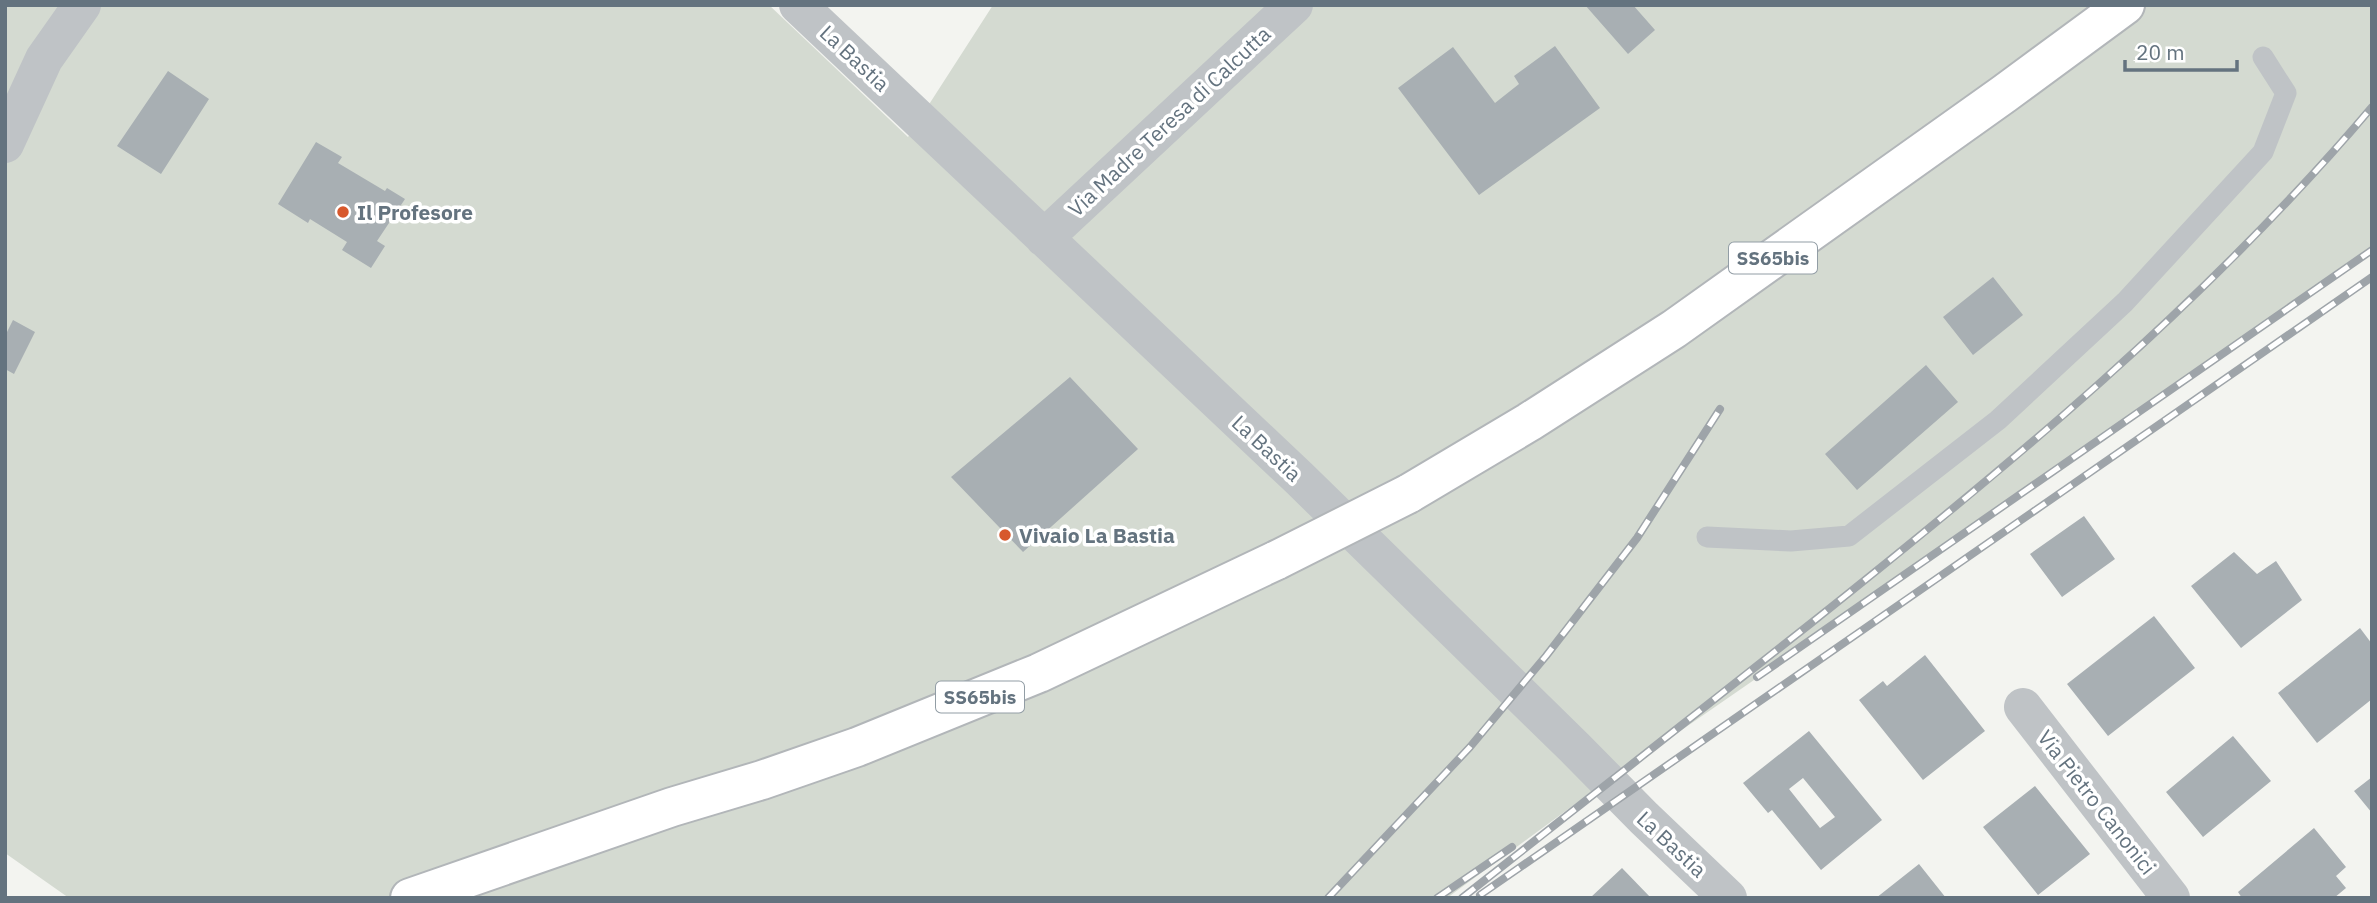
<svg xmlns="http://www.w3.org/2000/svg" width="2377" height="903" font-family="'IBM Plex Sans',sans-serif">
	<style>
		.green { fill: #d4dad1 }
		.building { fill: #a8afb3; fill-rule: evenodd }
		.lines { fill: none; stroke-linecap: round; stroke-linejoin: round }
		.primary-casing { stroke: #b2b6b9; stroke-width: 42 }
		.lane { stroke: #bfc3c6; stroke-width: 21 }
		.street { stroke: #bfc3c6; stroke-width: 38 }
		.primary { stroke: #fff; stroke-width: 38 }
		.rail-casing { stroke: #9ea4a9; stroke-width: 8 }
		.rail { stroke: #fff; stroke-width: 5; stroke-dasharray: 16; stroke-linecap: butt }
		.primary-bridge-casing { stroke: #b2b6b9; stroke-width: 42; stroke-linecap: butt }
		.primary-bridge { stroke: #fff; stroke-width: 38 }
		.poi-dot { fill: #d7582c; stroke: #fff; stroke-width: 2.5 }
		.labels { text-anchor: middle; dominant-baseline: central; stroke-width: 7; stroke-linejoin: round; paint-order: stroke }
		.shield { fill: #fff; stroke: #929da5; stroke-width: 2 }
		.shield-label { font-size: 19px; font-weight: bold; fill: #64737f }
		.street-label { font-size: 21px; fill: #64737f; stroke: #fff }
		.poi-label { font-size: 21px; font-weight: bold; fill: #64737f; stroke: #fff; text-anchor: start }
	</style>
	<rect width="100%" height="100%" fill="#f3f4f0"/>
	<path class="green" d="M 5,5 L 769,5 L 908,137 L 993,5 L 2372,5 L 2372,252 L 1582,799 L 1447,898 L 69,898 L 5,853 Z"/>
	<path class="building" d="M 1585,5 L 1633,5 L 1655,30 L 1628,54 Z
		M 1555,46 L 1600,108 L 1479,195 L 1398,88 L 1453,47 L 1495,103 L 1519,84 L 1514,76 Z
		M 168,71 L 209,99 L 161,174 L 117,146 Z
		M 316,142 L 342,157 L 338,163 L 385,191 L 387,188 L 405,199 L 377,241 L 385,246 L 371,268 L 342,250 L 347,242 L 310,219 L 308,223 L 278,204 Z
		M 1993,277 L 2023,315 L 1973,355 L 1943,317 Z
		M 13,320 L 35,332 L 14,374 L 5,369 L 5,336 Z
		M 1926,365 L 1958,402 L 1857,490 L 1825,454 Z
		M 1070,377 L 1138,449 L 1023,552 L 951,477 Z
		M 2084,516 L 2115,559 L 2062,597 L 2030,554 Z
		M 2234,552 L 2257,574 L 2276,561 L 2302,600 L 2241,648 L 2191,586 Z
		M 2154,616 L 2195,668 L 2108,736 L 2067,684 Z
		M 2360,628 L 2372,644 L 2372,699 L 2317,743 L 2278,693 Z
		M 1925,655 L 1985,731 L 1923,780 L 1859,700 L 1883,681 L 1887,686 Z
		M 1809,731 L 1882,820 L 1821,870 L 1772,810 L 1768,813 L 1743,783 ZM 1803,778 L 1835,817 L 1820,828 L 1789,789 Z
		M 2233,736 L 2271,781 L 2203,837 L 2166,792 Z
		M 2372,777 L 2372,813 L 2354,791 Z
		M 2035,786 L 2090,854 L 2038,895 L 1983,827 Z
		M 2314,828 L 2346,867 L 2336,876 L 2346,888 L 2334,898 L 2242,898 L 2238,892 Z
		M 1919,864 L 1946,898 L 1876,898 Z
		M 1622,868 L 1651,898 L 1590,898 Z"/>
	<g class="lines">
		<defs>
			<path id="primary" d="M 1408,494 L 1529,422 L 1674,329 L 2004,94 L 2125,5
				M 410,898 L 672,807 L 762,780 L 857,747 L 1039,673 L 1277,560"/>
		</defs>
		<use href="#primary" class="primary-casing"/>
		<path class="lane" d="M 1707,537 L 1791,541 L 1849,536 L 1998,420 L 2125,302 L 2263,152 L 2286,93 L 2263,57"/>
		<path class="street" d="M 798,5 L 1299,478 L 1575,748 L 1644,818 L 1728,898
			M 5,144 L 44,59 L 82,5
			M 1044,238 L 1294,5
			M 2023,707 L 2171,898"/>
		<use href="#primary" class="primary"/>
		<defs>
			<path id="rail" d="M 1757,677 L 2372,250
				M 1480,895 L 2372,277
				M 1328,898 L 1470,747 L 1546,656 L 1637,538 L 1720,409
				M 1437,898 L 1512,847
				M 1462,898 C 1578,807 1694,715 1810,624 C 2010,465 2206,303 2372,107"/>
		</defs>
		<use href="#rail" class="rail-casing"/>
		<use href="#rail" class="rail"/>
		<defs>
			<path id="primary-bridge" d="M 1277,560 L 1408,494"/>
		</defs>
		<use href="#primary-bridge" class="primary-bridge-casing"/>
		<use href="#primary-bridge" class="primary-bridge"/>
	</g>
	<g class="poi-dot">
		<circle cx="343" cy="212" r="7"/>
		<circle cx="1005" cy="535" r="7"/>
	</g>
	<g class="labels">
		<g class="shield">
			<rect x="1729" y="242.5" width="88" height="31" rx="5"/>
			<rect x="936" y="681.5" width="88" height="31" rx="5"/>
		</g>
		<g class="shield-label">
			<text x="1773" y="258">SS65bis</text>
			<text x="980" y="697">SS65bis</text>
		</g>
		<g class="street-label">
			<text transform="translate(855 58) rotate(43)">La Bastia</text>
			<text transform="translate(1169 121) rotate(-43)">Via Madre Teresa di Calcutta</text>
			<text transform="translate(1267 448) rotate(43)">La Bastia</text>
			<text transform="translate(2097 802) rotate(52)">Via Pietro Canonici</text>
			<text transform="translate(1672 844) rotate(43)">La Bastia</text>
		</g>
		<g class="poi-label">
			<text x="357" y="212">Il Profesore</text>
			<text x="1019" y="535">Vivaio La Bastia</text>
		</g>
	</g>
	<rect width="2377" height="903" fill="none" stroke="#64737f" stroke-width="14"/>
	<path d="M2125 60v10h112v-10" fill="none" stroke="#64737f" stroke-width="3.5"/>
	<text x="2136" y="60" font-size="21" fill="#64737f" stroke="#ffffff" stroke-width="5" paint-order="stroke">20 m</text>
</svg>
